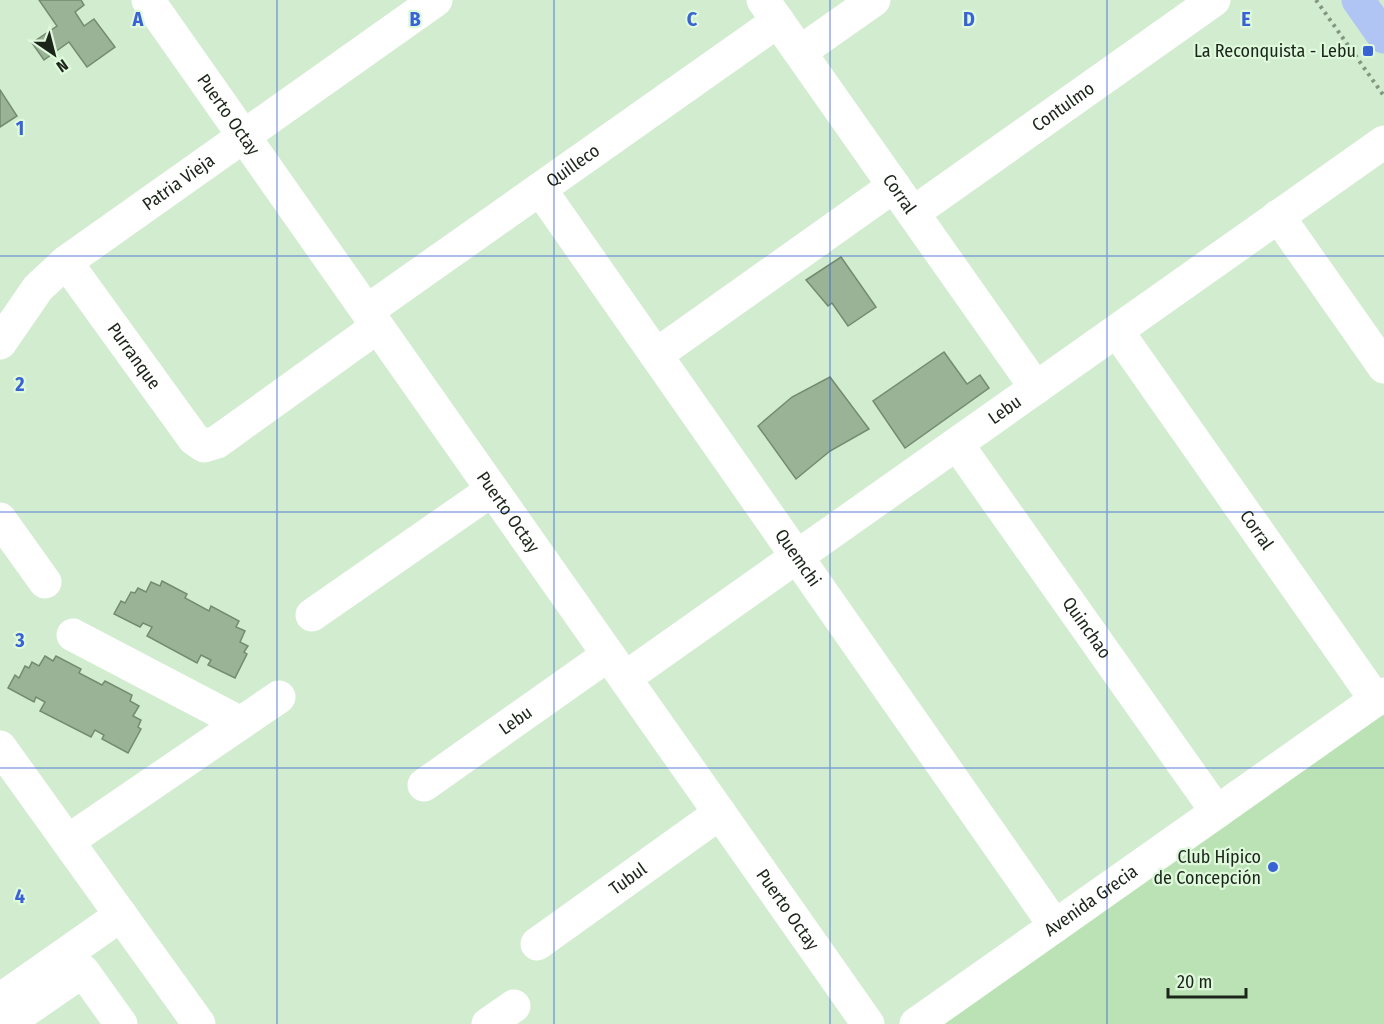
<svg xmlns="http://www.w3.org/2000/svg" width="1384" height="1024" font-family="'Fira Sans Condensed',sans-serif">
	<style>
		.green { fill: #bae2b4 }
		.building { fill: #9ab296; stroke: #738b70; stroke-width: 1.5 }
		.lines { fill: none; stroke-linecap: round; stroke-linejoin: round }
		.path { stroke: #849681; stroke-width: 4; stroke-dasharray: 3 4.5; stroke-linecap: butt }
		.minor { stroke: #fff; stroke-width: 33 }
		.major { stroke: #b0c5f4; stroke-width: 33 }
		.grid { fill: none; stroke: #3963d4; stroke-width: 1.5; stroke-opacity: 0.55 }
		.poi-dot { fill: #3963d4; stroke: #dff9dc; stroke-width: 2 }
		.labels { text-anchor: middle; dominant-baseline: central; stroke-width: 4.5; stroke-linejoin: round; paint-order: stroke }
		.poi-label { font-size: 18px; fill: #1c251a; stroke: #dff9dc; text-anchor: end }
		.street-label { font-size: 18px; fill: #1c251a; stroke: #dff9dc }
		.grid-label { font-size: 20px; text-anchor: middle; font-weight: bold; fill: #3963d4; stroke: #dff9dc; stroke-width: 4.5; stroke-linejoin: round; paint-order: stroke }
	</style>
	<rect width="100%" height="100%" fill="#d2eccf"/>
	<path class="green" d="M 1384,710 L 1384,1024 L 939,1024 Z"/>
	<path class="building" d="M 39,0 L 81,0 L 84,5 L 75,12 L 84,26 L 94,19 L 115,47 L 87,67 L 69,42 L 44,60 L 32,43 L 57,26 Z
		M 0,90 L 17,116 L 0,127 Z
		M 841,257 L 876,307 L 848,326 L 832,303 L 828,306 L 806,280 Z
		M 944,352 L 967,384 L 980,375 L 989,388 L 905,448 L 873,401 Z
		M 830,377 L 869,429 L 830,451 L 796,479 L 758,426 L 792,397 Z
		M 162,581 L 187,594 L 185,598 L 209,611 L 211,606 L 239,621 L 236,627 L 245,631 L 240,642 L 248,646 L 244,652 L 247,654 L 235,678 L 208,665 L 211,660 L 201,655 L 197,663 L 147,636 L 152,627 L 143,623 L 140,627 L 114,614 L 121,601 L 125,603 L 131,592 L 135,593 L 138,588 L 146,592 L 151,582 L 160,586 Z
		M 45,656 L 53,661 L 56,656 L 81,669 L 79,673 L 102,685 L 105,681 L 132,695 L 130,701 L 139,706 L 133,716 L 141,720 L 138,727 L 141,729 L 128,753 L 102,739 L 104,735 L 95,730 L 91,737 L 40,711 L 45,702 L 36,697 L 34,702 L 8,688 L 15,675 L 19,678 L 25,666 L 29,668 L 32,662 L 39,666 Z"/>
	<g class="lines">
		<path class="path" d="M 1316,0 L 1384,96"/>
		<g class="minor">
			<path id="s1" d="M 148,0 L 868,1024"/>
			<path id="s2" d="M 763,0 L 1036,388"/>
			<path d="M 800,52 L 874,0"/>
			<path id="s3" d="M 540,189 L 1055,926"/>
			<path id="s4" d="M 913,213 L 1214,0"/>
			<path d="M 1278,216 L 1384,367"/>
			<path id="s5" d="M 66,262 L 194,439 L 204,446 L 217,442 L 377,327"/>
			<path id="s6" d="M 367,311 L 778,21"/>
			<path id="s7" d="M 1117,331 L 1376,700"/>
			<path id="s8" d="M 0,343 L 38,288 L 66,262 L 436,0"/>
			<path d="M 656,355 L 894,186"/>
			<path id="s9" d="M 957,444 L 1217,812"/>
			<path d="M 0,519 L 45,582"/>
			<path d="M 312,615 L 492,490"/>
			<path d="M 73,635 L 241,723"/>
			<path id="s10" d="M 625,678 L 1384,142"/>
			<path d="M 0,747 L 199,1024"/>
			<path id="s11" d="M 424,785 L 608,655"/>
			<path d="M 68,841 L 279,697"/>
			<path id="s12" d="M 537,944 L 720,813"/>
			<path d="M 0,1000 L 121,915"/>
			<path d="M 6,1024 L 83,971 L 121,1024"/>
			<path d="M 488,1024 L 514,1006"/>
			<path id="s13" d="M 916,1024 L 1384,694"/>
		</g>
		<path class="major" d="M 1358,0 L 1384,37"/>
	</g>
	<path class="grid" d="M 277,0 L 277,1024M 554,0 L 554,1024M 830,0 L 830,1024M 1107,0 L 1107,1024M 0,256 L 1384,256M 0,512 L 1384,512M 0,768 L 1384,768"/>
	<g class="poi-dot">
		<rect x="1362" y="45" width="12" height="12" rx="3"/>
		<circle cx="1273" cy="867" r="6"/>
	</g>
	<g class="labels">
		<g class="poi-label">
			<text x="1356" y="51">La Reconquista - Lebu</text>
			<text x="1261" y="857">Club Hípico<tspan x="1261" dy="21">de Concepción</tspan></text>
		</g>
		<g class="street-label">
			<text stroke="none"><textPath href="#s4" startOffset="184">Contulmo</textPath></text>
			<text stroke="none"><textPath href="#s1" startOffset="140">Puerto Octay</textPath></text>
			<text stroke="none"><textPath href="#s6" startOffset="252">Quilleco</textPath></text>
			<text stroke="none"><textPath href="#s8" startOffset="243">Patria Vieja</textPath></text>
			<text stroke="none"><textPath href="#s2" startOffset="237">Corral</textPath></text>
			<text stroke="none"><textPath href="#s5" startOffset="116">Purranque</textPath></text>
			<text stroke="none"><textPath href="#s10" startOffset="465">Lebu</textPath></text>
			<text stroke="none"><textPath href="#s1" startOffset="626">Puerto Octay</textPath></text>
			<text stroke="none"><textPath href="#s7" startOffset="243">Corral</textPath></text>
			<text stroke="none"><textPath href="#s3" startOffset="450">Quemchi</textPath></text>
			<text stroke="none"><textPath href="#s9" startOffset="225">Quinchao</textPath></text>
			<text stroke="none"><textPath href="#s11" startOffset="112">Lebu</textPath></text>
			<text stroke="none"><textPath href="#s12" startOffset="112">Tubul</textPath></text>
			<text stroke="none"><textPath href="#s13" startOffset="214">Avenida Grecia</textPath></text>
			<text stroke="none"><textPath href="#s1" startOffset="1112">Puerto Octay</textPath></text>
		</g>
	</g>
	<g class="grid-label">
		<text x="138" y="26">A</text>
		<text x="415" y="26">B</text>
		<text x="692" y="26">C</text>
		<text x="969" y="26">D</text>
		<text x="1246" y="26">E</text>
		<text x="20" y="135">1</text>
		<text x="20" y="391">2</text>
		<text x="20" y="647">3</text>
		<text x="20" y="903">4</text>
	</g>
	<g transform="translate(54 54) rotate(145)" stroke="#dff9dc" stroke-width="4.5" paint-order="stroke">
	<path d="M0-4.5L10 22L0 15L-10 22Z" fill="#1c251a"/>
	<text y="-9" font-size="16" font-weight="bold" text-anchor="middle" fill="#1c251a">N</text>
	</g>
	<path d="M1168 988v9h78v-9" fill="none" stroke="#1c251a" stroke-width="3"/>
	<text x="1177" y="988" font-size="18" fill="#1c251a" stroke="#dff9dc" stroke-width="4.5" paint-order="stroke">20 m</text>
</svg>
